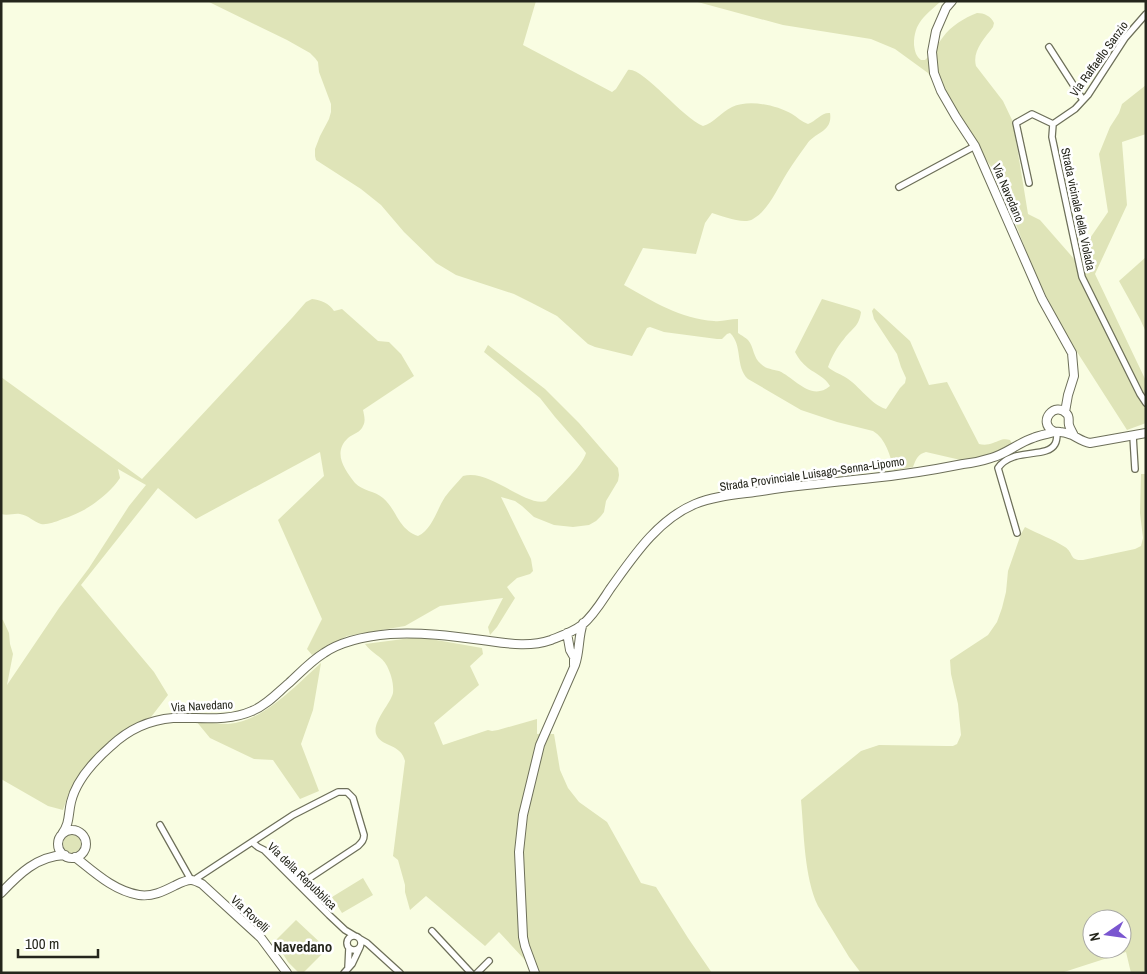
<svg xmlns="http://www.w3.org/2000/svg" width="1147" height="974" font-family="'Archivo Narrow',sans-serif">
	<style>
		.green { fill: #dfe4b8; fill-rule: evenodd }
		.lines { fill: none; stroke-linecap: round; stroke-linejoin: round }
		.street-casing { stroke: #6d6f59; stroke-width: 8 }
		.secondary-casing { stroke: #6d6f59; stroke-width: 10 }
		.street { stroke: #fff; stroke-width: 5.5 }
		.secondary { stroke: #fff; stroke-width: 8 }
		.labels { text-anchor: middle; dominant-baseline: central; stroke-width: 5; stroke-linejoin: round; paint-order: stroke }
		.street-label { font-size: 12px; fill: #25261c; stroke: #fff }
		.quarter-label { font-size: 15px; font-weight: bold; fill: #25261c; stroke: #fff }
	</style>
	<rect width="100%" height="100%" fill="#f9fde2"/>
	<path class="green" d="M 207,1 L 536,1 L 523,45 L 612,92 L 616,89 L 628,70 C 643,67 682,118 703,126 C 714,123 721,112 732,107 C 749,99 776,105 792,114 C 797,117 802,122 808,124 C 816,121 822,112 830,113 C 833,132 815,132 807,144 C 800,154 793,163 787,173 C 778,187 769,210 753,219 C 744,225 722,216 712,213 L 705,223 L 696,254 L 643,248 L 624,285 C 652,301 681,319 714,321 C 722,322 730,319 738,319 L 738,333 C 741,335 746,338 748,340 C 754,347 753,358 761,364 C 766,369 772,369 779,371 C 795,378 811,402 830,386 C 825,377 816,374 808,368 C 802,363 798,358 795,352 L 822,299 L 859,310 L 861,312 C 859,327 852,328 844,339 C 837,347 832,356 828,367 C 833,372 839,373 845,377 C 860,386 870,404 886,409 L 900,388 L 905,383 L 906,378 L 901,367 L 897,354 L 874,319 L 872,311 L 874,308 L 910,341 L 929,385 L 947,382 L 979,444 C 983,445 988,445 993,443 C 1000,441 1002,438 1010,440 L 1015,450 L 965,461 L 926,452 C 918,454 916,459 913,467 L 894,470 C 890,455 886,439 873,431 L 837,422 L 801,410 L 748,379 C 735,367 743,345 730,333 L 727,334 L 722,339 L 717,339 L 664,332 L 650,327 L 647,328 L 632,356 L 595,347 L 588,344 L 557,316 L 532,303 L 514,294 L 456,275 L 436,263 L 404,232 L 381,205 L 361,189 L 316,160 L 315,156 L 315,149 L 320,136 L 329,119 L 331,112 L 331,104 L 319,72 L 318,62 L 315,58 L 310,53 L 287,40 Z
		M 694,1 L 941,1 C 925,16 914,22 914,45 C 915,52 916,56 921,60 L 925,60 C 933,53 937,45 943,37 C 951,26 964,18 977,13 C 984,13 991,16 994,23 L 993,27 C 984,39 972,51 976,66 L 1003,101 L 1013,122 L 1028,214 L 1040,220 L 1075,260 L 1108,212 L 1099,154 L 1110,127 L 1119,113 L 1122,104 L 1146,85 L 1146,134 L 1122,142 L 1127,205 L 1095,274 L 1146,381 L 1146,423 L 1127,430 L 1070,341 L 1056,316 L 1033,269 L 997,175 L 955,116 L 928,73 L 895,49 L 871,39 L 783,25 Z
		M 1146,257 L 1146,332 L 1140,319 L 1119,281 Z
		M 312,299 C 321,300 329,303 334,311 L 342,309 L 378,341 L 389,342 L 401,354 L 414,376 L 363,410 C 364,415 366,421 363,426 C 361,432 353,434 348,438 C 332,453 345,470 355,483 C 363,491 375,491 383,498 C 397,510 398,529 418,536 C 432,530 437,509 445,497 C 450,490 457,483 463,476 C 489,468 525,507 546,501 C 556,490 583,466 586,453 L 583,449 L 555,417 L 540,398 L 484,352 L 488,345 L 545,389 L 579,423 L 618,468 L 619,475 L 618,481 L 606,501 L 604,512 L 601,516 L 596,521 L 589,525 L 573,527 L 554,525 L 534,517 L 522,506 L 515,501 L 501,497 L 531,559 L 533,571 L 530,574 L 517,578 L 507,587 L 515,598 L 497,627 L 490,635 L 488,627 L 503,598 L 440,606 L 405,626 L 347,636 L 312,655 L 307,649 L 322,619 L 278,520 L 324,476 L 320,452 L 196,519 L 158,488 L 81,585 L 154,672 L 168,695 L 151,717 L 134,724 L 115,736 L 81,771 L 66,801 L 63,810 L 48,806 L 1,779 L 1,619 L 3,620 L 9,633 L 10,644 L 13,654 L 7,685 L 59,608 L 89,568 L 129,506 L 146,485 L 118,469 L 120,478 C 116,484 112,488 107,493 C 91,507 81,513 60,520 C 55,522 47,525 41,524 C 34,522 28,515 20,514 C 14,513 8,516 1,514 L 1,377 L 142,479 L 292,318 L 306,302 Z
		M 1141,474 L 1146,474 L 1146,973 L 1131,973 L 1126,952 L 1061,973 L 861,973 L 849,957 L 818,906 C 804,877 804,832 801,800 L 861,751 L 879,745 L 947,746 L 953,746 L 957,744 L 961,735 L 958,704 L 951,674 L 950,660 L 988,635 L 997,622 L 1002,608 L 1006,592 L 1008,571 L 1021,534 L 1025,527 C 1038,534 1053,539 1065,547 C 1074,553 1069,561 1083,560 L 1135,549 L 1141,546 L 1143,538 L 1140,513 ZM 1092,919 L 1122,919 L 1122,949 L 1092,949 Z
		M 419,637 L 482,648 L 483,654 L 470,666 L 479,685 L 434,723 L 443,745 L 488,730 L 492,731 L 498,730 L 537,719 L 537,734 L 554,734 L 560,770 L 568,788 L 579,802 L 607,822 L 641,883 L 656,887 L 688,938 L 712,973 L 537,973 L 499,932 L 485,946 L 426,896 L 410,910 L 405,892 L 405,885 L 398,860 L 393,856 L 405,761 C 401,744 383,747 377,736 C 370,724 390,705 393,693 C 394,684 391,674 387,666 C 382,656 371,653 365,644 Z
		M 321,663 L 313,710 L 301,744 L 319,791 L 300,799 L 273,760 L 254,759 L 210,738 L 196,721 C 206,722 218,724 228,724 C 263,722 296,685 321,663 Z
		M63 844a9 9 0 1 1 18 0a9 9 0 1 1-18 0Z
		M 363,878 L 373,895 L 342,913 L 332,897 Z
		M 296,920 L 327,949 L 303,973 L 299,973 L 288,962 L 275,941 Z"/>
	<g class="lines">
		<defs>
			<path id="street" d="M 1049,47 L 1083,100
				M 1053,124 L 1052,137 L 1082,277 L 1140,394 L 1146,403
				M 1029,183 L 1016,123 L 1032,114 L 1053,124 L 1075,109 L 1088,95 L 1125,38 L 1146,14
				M 899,187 L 975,146
				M 1133,436 L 1135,469
				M 1017,533 L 998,468 C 1012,447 1047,459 1055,444 C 1057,441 1057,436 1057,432
				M 160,825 L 191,880
				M 252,842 L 258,847 L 264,850 L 329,915 L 345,930 L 355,936
				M 196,881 L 197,878 L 293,815 L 338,792 L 347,792 L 353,798 L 364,835 C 364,840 362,842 358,846 L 299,885
				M 432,931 L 471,973
				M347 943a7 7 0 1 1 14 0a7 7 0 1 1-14 0Z
				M 360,939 L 367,943 L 400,973
				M 348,968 L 349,948
				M 344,973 L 352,964 L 360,947
				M 477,973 L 489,961"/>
			<path id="secondary" d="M 952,1 L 946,8 L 936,31 L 932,52 L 934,73 L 941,91 L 956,117 L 975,146 L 1042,299 L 1072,353 L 1074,376 L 1068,395 L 1065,412
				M 1074,436 C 1073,433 1070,429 1069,425 C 1068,421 1070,417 1067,414 C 1055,400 1037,422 1053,431 C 1058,433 1055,431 1060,432 C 1064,432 1069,434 1072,435 C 1078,438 1083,442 1090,443 L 1146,433
				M 567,633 L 570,650 L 574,657 L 574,665
				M58 844a14 14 0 1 1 28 0a14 14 0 1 1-28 0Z
				M 62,834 C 70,823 68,815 71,802 C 76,781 95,760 111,746 C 128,730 148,720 173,718 C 200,717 227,722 252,711 C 267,705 277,693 289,683 C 300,673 311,661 324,653 C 343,640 367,636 390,634 C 421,632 452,636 482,640 C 505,643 528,648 551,640 C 561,636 573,632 582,625 C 594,615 602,601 610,589 C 633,557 657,520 695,504 C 716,495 745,494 768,490 C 803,485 837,482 872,478 C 902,475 933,470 963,464 C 972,463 982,461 991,458 C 1006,454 1018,443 1033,438 C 1040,435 1048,434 1055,432
				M 75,857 C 94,872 114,891 139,895 C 153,897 164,891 176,885 C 180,883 186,880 191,880 C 194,880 198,882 202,884 L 261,938 L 287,973
				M 1,893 C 19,874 37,856 65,855
				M 535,973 L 525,946 L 523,937 L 519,852 L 523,815 L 540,745 L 575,665 C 580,651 578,637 583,623"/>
		</defs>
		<use href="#street" class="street-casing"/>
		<use href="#secondary" class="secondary-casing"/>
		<use href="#street" class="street"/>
		<use href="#secondary" class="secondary"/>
	</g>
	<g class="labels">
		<g class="street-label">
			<text transform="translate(1099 59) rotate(-54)">Via Raffaello Sanzio</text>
			<text transform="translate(1008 193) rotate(67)">Via Navedano</text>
			<text transform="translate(1078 209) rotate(78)">Strada vicinale della Violada</text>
			<text transform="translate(812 474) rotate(-8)">Strada Provinciale Luisago-Senna-Lipomo</text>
			<text transform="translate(202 706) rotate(-3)">Via Navedano</text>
			<text transform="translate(302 876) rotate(44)">Via della Repubblica</text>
			<text transform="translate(250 914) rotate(43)">Via Rovelli</text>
		</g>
		<g class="quarter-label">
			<text x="303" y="946">Navedano</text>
		</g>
	</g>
	<rect width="1147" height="974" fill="none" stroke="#25261c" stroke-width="5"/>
	<g transform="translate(1107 934) rotate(257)"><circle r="24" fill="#ffffff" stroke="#a8a8a4"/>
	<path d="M0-4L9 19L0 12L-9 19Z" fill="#7a56d0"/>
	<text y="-8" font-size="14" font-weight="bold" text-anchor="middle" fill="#25261c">N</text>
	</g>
	<path d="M18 949v8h80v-8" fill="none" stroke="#25261c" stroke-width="2.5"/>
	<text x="25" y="949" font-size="15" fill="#25261c" stroke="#ffffff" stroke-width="4" paint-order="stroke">100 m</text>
</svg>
